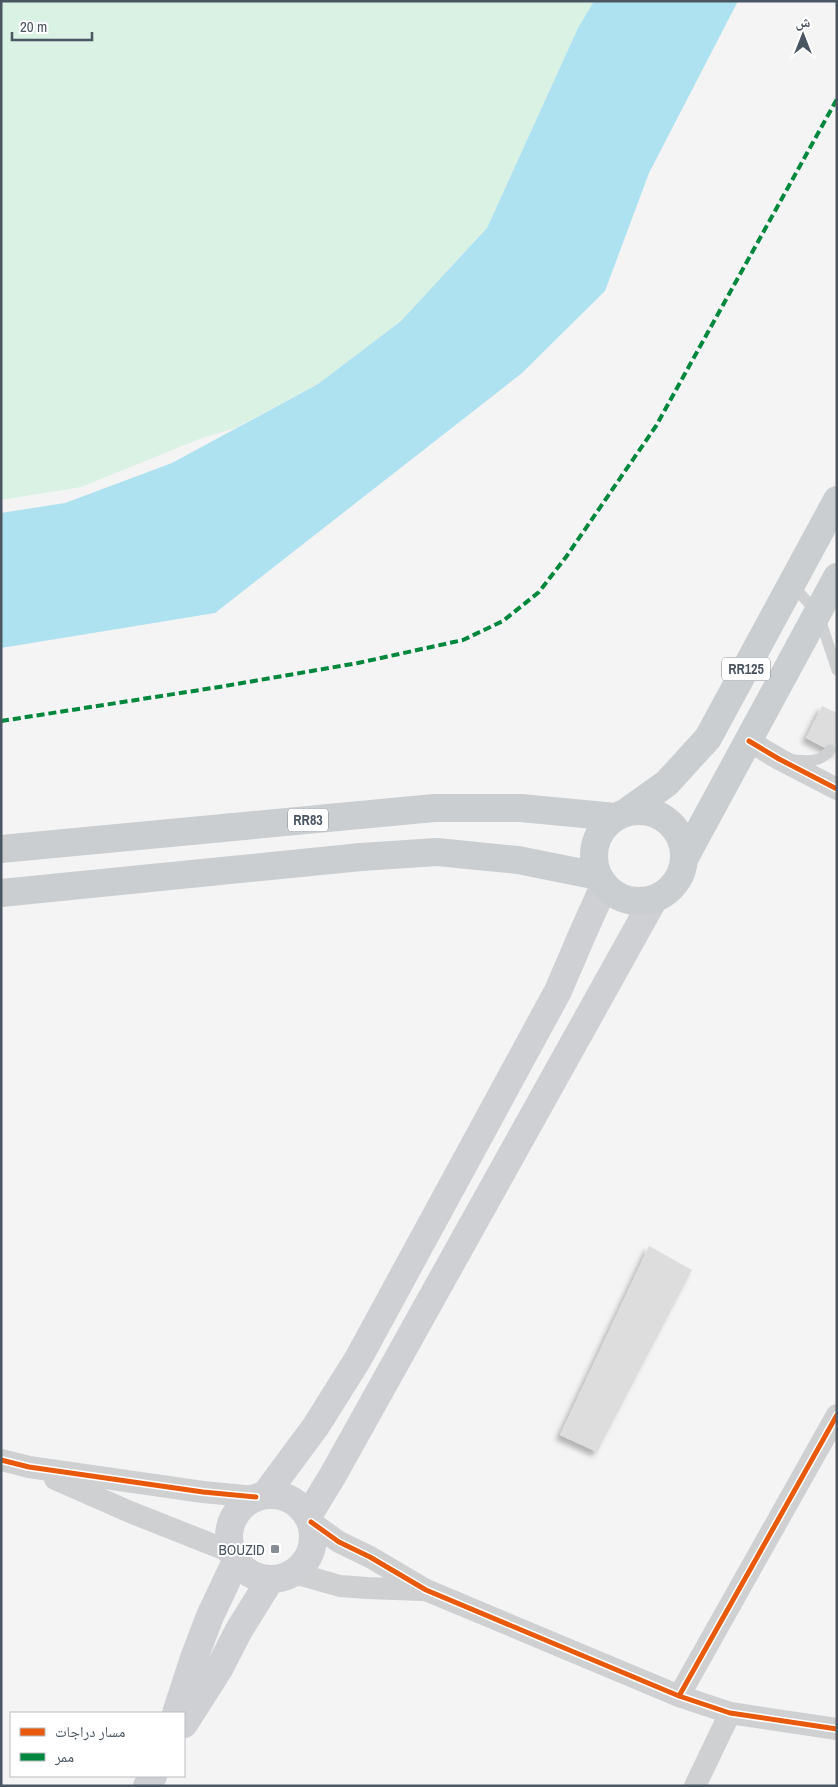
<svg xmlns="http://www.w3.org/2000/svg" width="838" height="1787" font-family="'Archivo Narrow','Noto Naskh Arabic',sans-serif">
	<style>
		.green { fill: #d9f2e3 }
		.water { fill: #aee2f0 }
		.building { fill: #ddddde; filter: url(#shadow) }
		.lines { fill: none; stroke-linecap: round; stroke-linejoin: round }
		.service { stroke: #ced0d2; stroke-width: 11 }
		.minor { stroke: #ced0d2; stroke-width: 22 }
		.secondary { stroke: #ced0d4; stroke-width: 28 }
		.primary { stroke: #caced1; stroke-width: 28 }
		.quiet { stroke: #00873e; stroke-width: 4; stroke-dasharray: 8 4; stroke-linecap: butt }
		.cycleway-casing { stroke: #fff; stroke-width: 8 }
		.cycleway { stroke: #e8590c; stroke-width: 5 }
		.poi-dot { fill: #868d94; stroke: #fff; stroke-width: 2 }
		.labels { text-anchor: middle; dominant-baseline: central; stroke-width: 4; stroke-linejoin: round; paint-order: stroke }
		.shield { fill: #fff; stroke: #808990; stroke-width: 1 }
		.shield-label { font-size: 14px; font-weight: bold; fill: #4a5661 }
		.poi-label { font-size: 15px; fill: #4a5661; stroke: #fff; text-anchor: end }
	</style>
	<defs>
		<filter id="shadow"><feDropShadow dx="-4.5" dy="4.5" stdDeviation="2.5" flood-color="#0004"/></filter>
	</defs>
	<rect width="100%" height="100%" fill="#f4f4f4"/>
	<path class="green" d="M 1,1 L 594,1 L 578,28 L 487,228 L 401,321 L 318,384 L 235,428 L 202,438 L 81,487 L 1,500 Z"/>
	<path class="water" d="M 594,1 L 738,1 L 649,173 L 605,291 L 522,373 L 215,613 L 1,648 L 1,513 L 65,503 L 172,463 L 318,384 L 401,321 L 487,228 L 578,28 Z"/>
	<path class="building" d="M 822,706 L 837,713 L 837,754 L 806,738 Z
		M 649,1246 L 692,1270 L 597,1452 L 560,1435 Z"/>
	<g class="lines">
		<path class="service" d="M 792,585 L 818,613 L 837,670
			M 794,760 C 809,761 820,763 830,750"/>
		<path class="minor" d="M 749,741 L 779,759 L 837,789
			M 1,1460 L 29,1467 L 203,1492 L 256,1497
			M 55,1479 L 130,1512 L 231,1552
			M 311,1522 L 339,1542 L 370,1557 L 426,1590 L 679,1696 L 730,1713 L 837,1729
			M 294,1573 L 340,1586 L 367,1588 L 422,1590
			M 679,1696 L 837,1415
			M 695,1786 L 730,1713"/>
		<path class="secondary" d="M229 1537a42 42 0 1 1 84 0a42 42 0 1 1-84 0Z
			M 265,1495 L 316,1426 L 358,1359 L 558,991 L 582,935 L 604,886
			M 308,1516 L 333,1475 L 654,899
			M 176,1713 L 194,1658 L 210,1616 L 236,1561
			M 184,1724 L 219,1669 L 239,1630 L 270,1580
			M 147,1786 L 153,1776"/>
		<path class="primary" d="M594 856a45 45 0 1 1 90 0a45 45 0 1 1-90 0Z
			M 625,813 L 667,783 L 708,738 L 837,500
			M 1,849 L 434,808 L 521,808 L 615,817
			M 684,859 L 837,577
			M 1,893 L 361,857 L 437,852 L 518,860 L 598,876"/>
		<path class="quiet" d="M 1,721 L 219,687 L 358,663 L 463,640 L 503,621 L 539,592 L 566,557 L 656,426 L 837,99"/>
		<defs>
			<path id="cycleway" d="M 749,741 L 779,759 L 837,789
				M 1,1460 L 29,1467 L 203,1492 L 256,1497
				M 311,1522 L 339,1542 L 370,1557 L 426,1590 L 679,1696 L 730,1713 L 837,1729
				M 679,1696 L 837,1415"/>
		</defs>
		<use href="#cycleway" class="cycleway-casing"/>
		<use href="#cycleway" class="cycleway"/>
	</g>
	<rect class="poi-dot" x="270" y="1544" width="10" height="10" rx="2.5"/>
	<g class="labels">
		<g class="shield">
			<rect x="722" y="657.5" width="48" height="23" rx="4"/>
			<rect x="288" y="808.5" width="40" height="23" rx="4"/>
		</g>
		<g class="shield-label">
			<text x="746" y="669">RR125</text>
			<text x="308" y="820">RR83</text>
		</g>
		<g class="poi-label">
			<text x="265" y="1549">BOUZID</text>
		</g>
	</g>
	<rect width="838" height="1787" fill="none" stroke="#4a5661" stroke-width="5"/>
	<rect x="10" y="1712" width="175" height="65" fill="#ffffff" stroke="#b7bbc0"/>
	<rect x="20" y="1728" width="25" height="8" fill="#e8590c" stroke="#b7bbc0"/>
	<text x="55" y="1737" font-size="15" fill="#4a5661">مسار دراجات</text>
	<rect x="20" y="1753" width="25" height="8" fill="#00873e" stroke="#b7bbc0"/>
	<text x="55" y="1762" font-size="15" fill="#4a5661">ممر</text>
	<g transform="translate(803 35)" stroke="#ffffff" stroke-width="4" paint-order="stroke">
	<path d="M0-4L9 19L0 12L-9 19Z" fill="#4a5661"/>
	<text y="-8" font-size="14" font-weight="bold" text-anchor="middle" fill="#4a5661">ش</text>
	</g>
	<path d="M12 32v8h80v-8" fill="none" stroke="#4a5661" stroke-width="2.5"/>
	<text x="20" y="32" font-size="15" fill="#4a5661" stroke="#ffffff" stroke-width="4" paint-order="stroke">20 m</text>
</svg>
